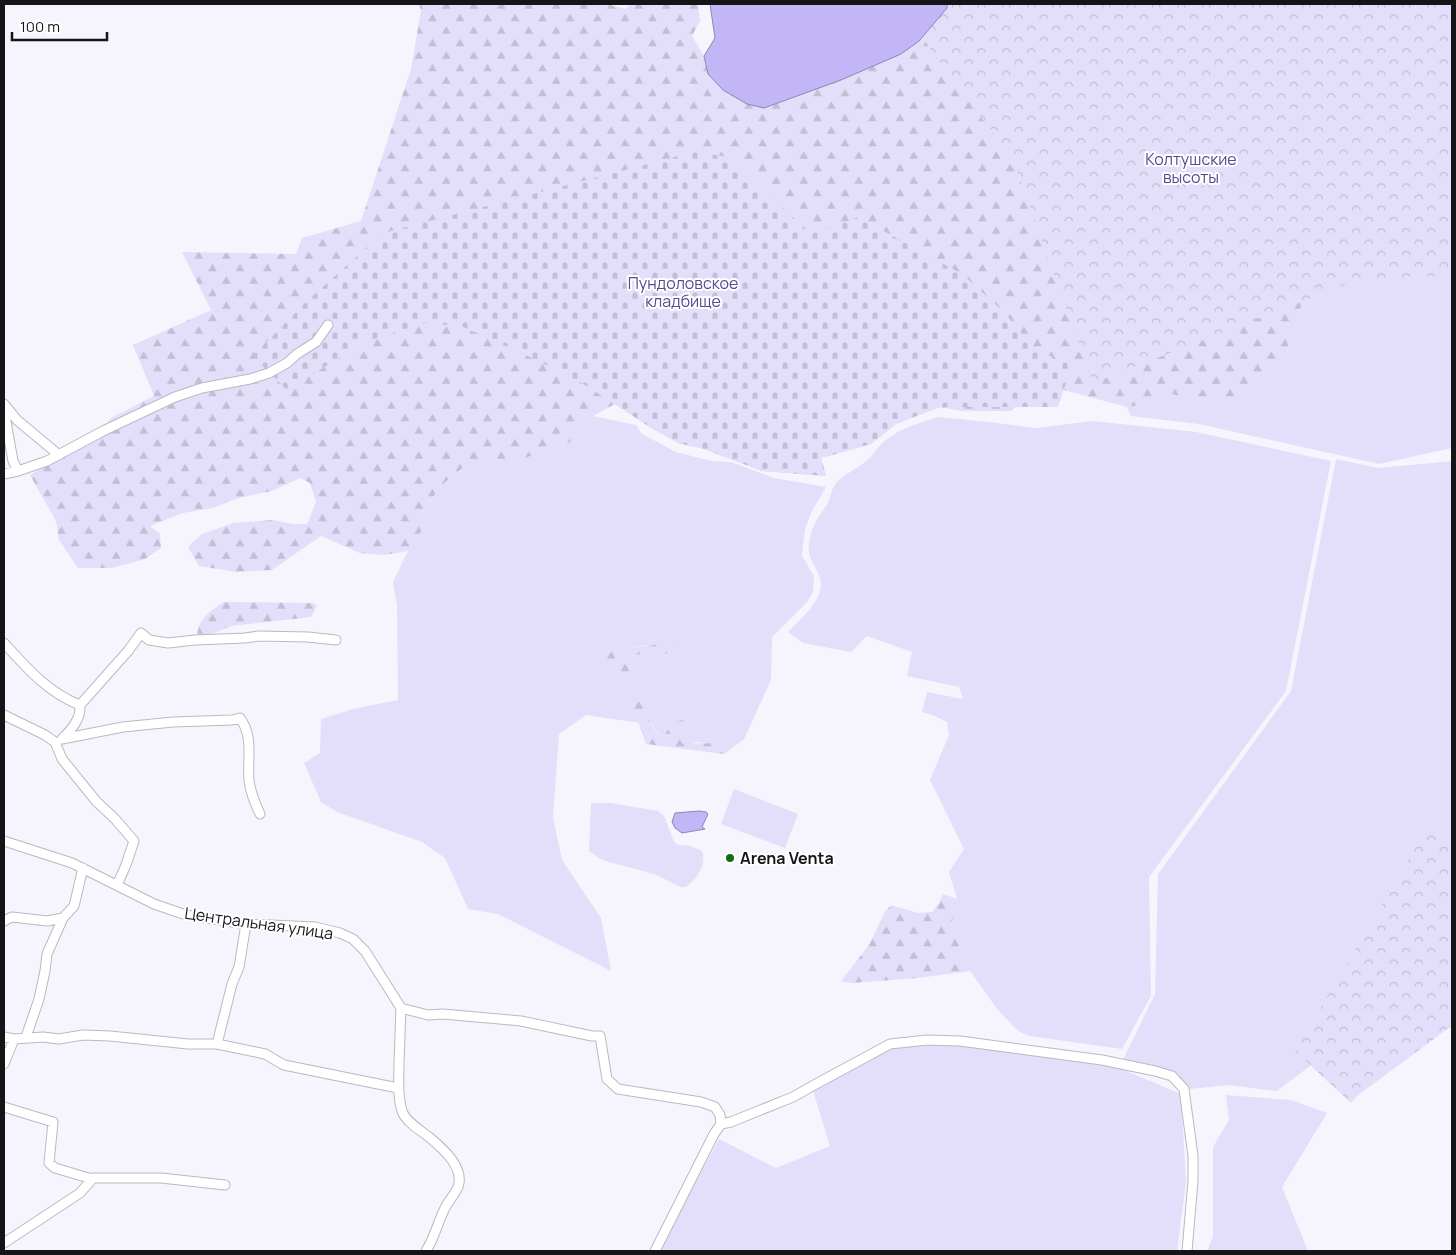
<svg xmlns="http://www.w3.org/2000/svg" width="1456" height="1255" font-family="Manrope,sans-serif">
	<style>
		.grass { fill: #e3def9 }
		.forest { fill: url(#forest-firs) }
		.cemetery { fill: url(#cemetery-stones) }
		.park { fill: url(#park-crowns) }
		.water { fill: #c2b6f6; stroke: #8e86b3 }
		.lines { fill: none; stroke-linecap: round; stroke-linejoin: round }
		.minor-casing { stroke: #bab9c2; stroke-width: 11 }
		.minor { stroke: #fff; stroke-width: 9 }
		.poi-dot { fill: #136c15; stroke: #fff; stroke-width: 2 }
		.labels { text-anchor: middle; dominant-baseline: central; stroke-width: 4; stroke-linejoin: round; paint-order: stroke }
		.park-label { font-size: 16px; fill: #5b4793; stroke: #fff }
		.poi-label { font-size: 16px; font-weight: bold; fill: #151518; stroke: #fff; text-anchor: start }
		.street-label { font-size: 16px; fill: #151518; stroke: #fff }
	</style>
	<defs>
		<pattern id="forest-firs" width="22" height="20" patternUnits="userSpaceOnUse" patternTransform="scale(1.25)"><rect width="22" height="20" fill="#e3def9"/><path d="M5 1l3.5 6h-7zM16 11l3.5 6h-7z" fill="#c2bed5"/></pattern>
		<pattern id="cemetery-stones" width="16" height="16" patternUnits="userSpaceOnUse" patternTransform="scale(1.25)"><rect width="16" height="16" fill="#e3def9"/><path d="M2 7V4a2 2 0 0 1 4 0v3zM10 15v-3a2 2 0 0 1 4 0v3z" fill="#c2bed5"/></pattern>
		<pattern id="park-crowns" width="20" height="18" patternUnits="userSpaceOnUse" patternTransform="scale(1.25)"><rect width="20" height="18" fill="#e3def9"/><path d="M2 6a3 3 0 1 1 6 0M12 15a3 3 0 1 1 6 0" fill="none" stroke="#c2bed5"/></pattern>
	</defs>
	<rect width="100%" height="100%" fill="#f6f5fe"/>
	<path class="grass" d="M 1452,263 L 1452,448 L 1379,464 L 1199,424 L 1131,416 L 1127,407 L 1140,405 L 1157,392 L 1234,404 L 1286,353 L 1302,303 L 1361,271 Z
		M 593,416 L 636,425 L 642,434 L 676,452 L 711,461 L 731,462 L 774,478 L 826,487 L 811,513 L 805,529 L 802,556 L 814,576 L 813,592 L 807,602 L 772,637 L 771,680 L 744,739 L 724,754 L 723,745 L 696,742 L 686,744 L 681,741 L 680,736 L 686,727 L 674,722 L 665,734 L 660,735 C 650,727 623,668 631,658 C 636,652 644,656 650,655 C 658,655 667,648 675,645 L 650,645 L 627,648 L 621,646 L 617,638 L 612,638 L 612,650 L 616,658 L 640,723 L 586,715 L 559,734 L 553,817 L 562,860 L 601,918 L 611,971 L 498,914 L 468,909 L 445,858 L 422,842 L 337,812 L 321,802 L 304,763 L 320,753 L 321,719 L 353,709 L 398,700 L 397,605 L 393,582 L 408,551 L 422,530 L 423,510 L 442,485 L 467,464 L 507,464 L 569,443 Z
		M 938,417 L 989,422 L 1036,428 L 1093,421 L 1196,432 L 1331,461 L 1286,691 L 1149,877 L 1151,996 L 1122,1049 L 1029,1036 L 1018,1031 L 997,1009 L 970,971 L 951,927 L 957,899 L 949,872 L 964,849 L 930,780 L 949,735 L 947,722 L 935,716 L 922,712 L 927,692 L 963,699 L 959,687 L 907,676 L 912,652 L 867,636 L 851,652 L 803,643 L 788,632 C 802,617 828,598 819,575 C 814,562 807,558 809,543 C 811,527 817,519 826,506 C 831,499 831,487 837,482 C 845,474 856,469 865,462 C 873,456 878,446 886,440 C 900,428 920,423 938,417 Z
		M 1336,459 L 1379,468 L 1452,461 L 1452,879 L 1327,1053 L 1277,1091 L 1228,1085 L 1189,1089 L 1169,1075 L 1122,1062 L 1155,994 L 1158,874 L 1291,691 Z
		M 734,789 L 798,814 L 785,848 L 721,824 Z
		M 591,803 L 611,803 L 658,811 L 664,816 L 674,842 L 679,845 L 691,846 L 702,851 C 707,865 697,879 686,887 L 681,887 L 654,874 L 602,860 L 589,851 Z
		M 927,1044 L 962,1044 L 1117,1067 L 1181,1094 L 1186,1182 L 1177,1251 L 658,1251 L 719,1139 L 776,1168 L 830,1146 L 813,1091 L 889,1049 Z
		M 1226,1095 L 1291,1100 L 1327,1113 L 1282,1187 L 1308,1251 L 1207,1251 L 1213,1236 L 1213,1147 L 1229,1120 Z"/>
	<path class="forest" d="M 419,4 L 607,4 L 625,9 L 631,4 L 698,4 L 700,21 L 692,36 L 704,56 L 708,74 L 919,41 L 971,4 L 1452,4 L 1361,271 L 1302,303 L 1286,353 L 1258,387 L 1234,404 L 1157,392 L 1140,405 L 1127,407 L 1041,384 L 1011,411 L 962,411 L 940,407 L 896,424 L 871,444 L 821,458 L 826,476 L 762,471 L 704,449 L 678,443 L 653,429 L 615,404 L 593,416 L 569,443 L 507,464 L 467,464 L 442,485 L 423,510 L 422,530 L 408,551 L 384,555 L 360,553 L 321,536 L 272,570 L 237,572 L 199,566 L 188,547 L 202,534 L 233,523 L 273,520 L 293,524 L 307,524 L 316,502 L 310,483 L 300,478 L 272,491 L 238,498 L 213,508 L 183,513 L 150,526 L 160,534 L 161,548 L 145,559 L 112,568 L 78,568 L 59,540 L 56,521 L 30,475 L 101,435 L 111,418 L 154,396 L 133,345 L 211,310 L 182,252 L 296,254 L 302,238 L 361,221 L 411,69 L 421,11 Z
		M 224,602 L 314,603 L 317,606 L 311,617 L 231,626 L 207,636 L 197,636 C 199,618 209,612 224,602 Z
		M 615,636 L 617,638 L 621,646 C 638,652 662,638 680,647 L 680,650 L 677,651 C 669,653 659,655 651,655 C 645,655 636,653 632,657 C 623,667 650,727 659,735 L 665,734 L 674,722 L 683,720 L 685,721 L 686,727 L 680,736 L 681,742 C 687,744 711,743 720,743 L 723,745 L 724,754 L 646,744 L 616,658 L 607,660 L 606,657 L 612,650 L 612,638 Z
		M 943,894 L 957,899 L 951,927 L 970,971 L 918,978 L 851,983 L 841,981 L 869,945 L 885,912 L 891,905 L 918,913 L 932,912 L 939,903 Z"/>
	<path class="cemetery" d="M 694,152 L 729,157 L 811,234 L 858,217 L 962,274 L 1004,312 L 1035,350 L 1072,365 L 1058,407 L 940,407 L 896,424 L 871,444 L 821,458 L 826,476 L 762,471 L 704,449 L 678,443 L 653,429 L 582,383 L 530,357 L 461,326 L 425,323 L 365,342 L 287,390 L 253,356 L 306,302 L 383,233 Z"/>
	<path class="park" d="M 910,4 L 1452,4 L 1452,276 L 1418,276 L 1350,283 L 1093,383 L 1013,160 L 918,32 Z
		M 1429,825 L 1452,834 L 1452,1029 L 1450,1027 L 1357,1096 L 1351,1103 L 1295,1051 Z"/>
	<path class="water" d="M 710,4 L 947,4 L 947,8 L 919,41 L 901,54 L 841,80 L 764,108 L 747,104 L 723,90 L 708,74 L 704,56 L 715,38 Z
		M 699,811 L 706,812 L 708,814 L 702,827 L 705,829 L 682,833 L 675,828 L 672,822 L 675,813 Z"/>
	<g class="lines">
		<defs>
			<path id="minor" d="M 4,404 L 17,420 L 59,455
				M 4,410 L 13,461 L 18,471
				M 4,474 L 18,471 L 47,461 L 103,431 L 175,397 L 202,388 L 250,379 L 269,373 L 287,363 L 297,354 L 316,342 L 328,325
				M 4,643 C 26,667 48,693 80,705 C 81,719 72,729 62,739
				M 80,705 L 128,651 L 141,633 L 149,640 L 168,643 L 195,640 L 245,638 L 259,636 L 308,637 L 336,640
				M 4,715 L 45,735 L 55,742 L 62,759 L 96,801 L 115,819 L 134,841 L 126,865 L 117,885
				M 62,739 L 123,727 L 173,722 L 232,720 L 240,718 C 254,737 247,759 249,780 C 250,792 255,803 260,814
				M 4,841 L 72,863 L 154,904 L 186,915 L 246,924 L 315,927 L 340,933 L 353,939 L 365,951 L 401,1008
				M 4,921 L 12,917 L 47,921 L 63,918 L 74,906 L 83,868
				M 401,1008 L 428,1015 L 443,1014 L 521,1021 L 592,1036 L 600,1036 L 607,1079 L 618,1089 L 701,1102 L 715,1107 L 720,1115 L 721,1124 L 714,1134 L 655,1251
				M 401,1008 C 400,1026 400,1044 399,1062 C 399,1078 397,1095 402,1111 C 406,1122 420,1130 429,1137 C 442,1148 465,1167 458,1187 C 455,1194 450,1199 446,1206 C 438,1221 435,1237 426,1251
				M 4,1037 L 14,1039 L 43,1037 L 59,1039 L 83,1035 L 110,1036 L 188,1044 L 217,1044 L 265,1054 L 284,1065 L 398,1088
				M 26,1037 L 39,999 L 45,971 L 47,954 L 63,918
				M 217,1044 L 232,984 L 239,967 L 246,924
				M 4,1064 L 14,1039
				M 4,1107 L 53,1122 L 49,1163 L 55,1168 L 92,1179
				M 721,1124 L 731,1122 L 793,1097 L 816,1084 L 890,1044 L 927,1040 L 960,1041 L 1102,1060 L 1155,1071 L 1172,1076 L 1184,1089 L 1193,1156 L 1193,1181 L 1187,1251
				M 4,1243 L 80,1193 L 93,1178 L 161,1178 L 225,1185"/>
		</defs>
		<use href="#minor" class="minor-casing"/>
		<use href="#minor" class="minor"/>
	</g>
	<circle class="poi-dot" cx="730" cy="858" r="5"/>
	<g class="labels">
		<g class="park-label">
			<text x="1191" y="159">Колтушские<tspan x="1191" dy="18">высоты</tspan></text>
			<text x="683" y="283">Пундоловское<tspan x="683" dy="18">кладбище</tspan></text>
		</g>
		<g class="poi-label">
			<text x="740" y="858">Arena Venta</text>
		</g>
		<g class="street-label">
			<text transform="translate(259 923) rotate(8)">Центральная улица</text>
		</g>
	</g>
	<rect width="1456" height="1255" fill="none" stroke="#151518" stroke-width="10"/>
	<path d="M12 32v8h95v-8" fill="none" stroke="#151518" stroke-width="2.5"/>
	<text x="20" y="32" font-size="15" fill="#151518" stroke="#ffffff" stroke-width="4" paint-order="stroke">100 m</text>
</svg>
